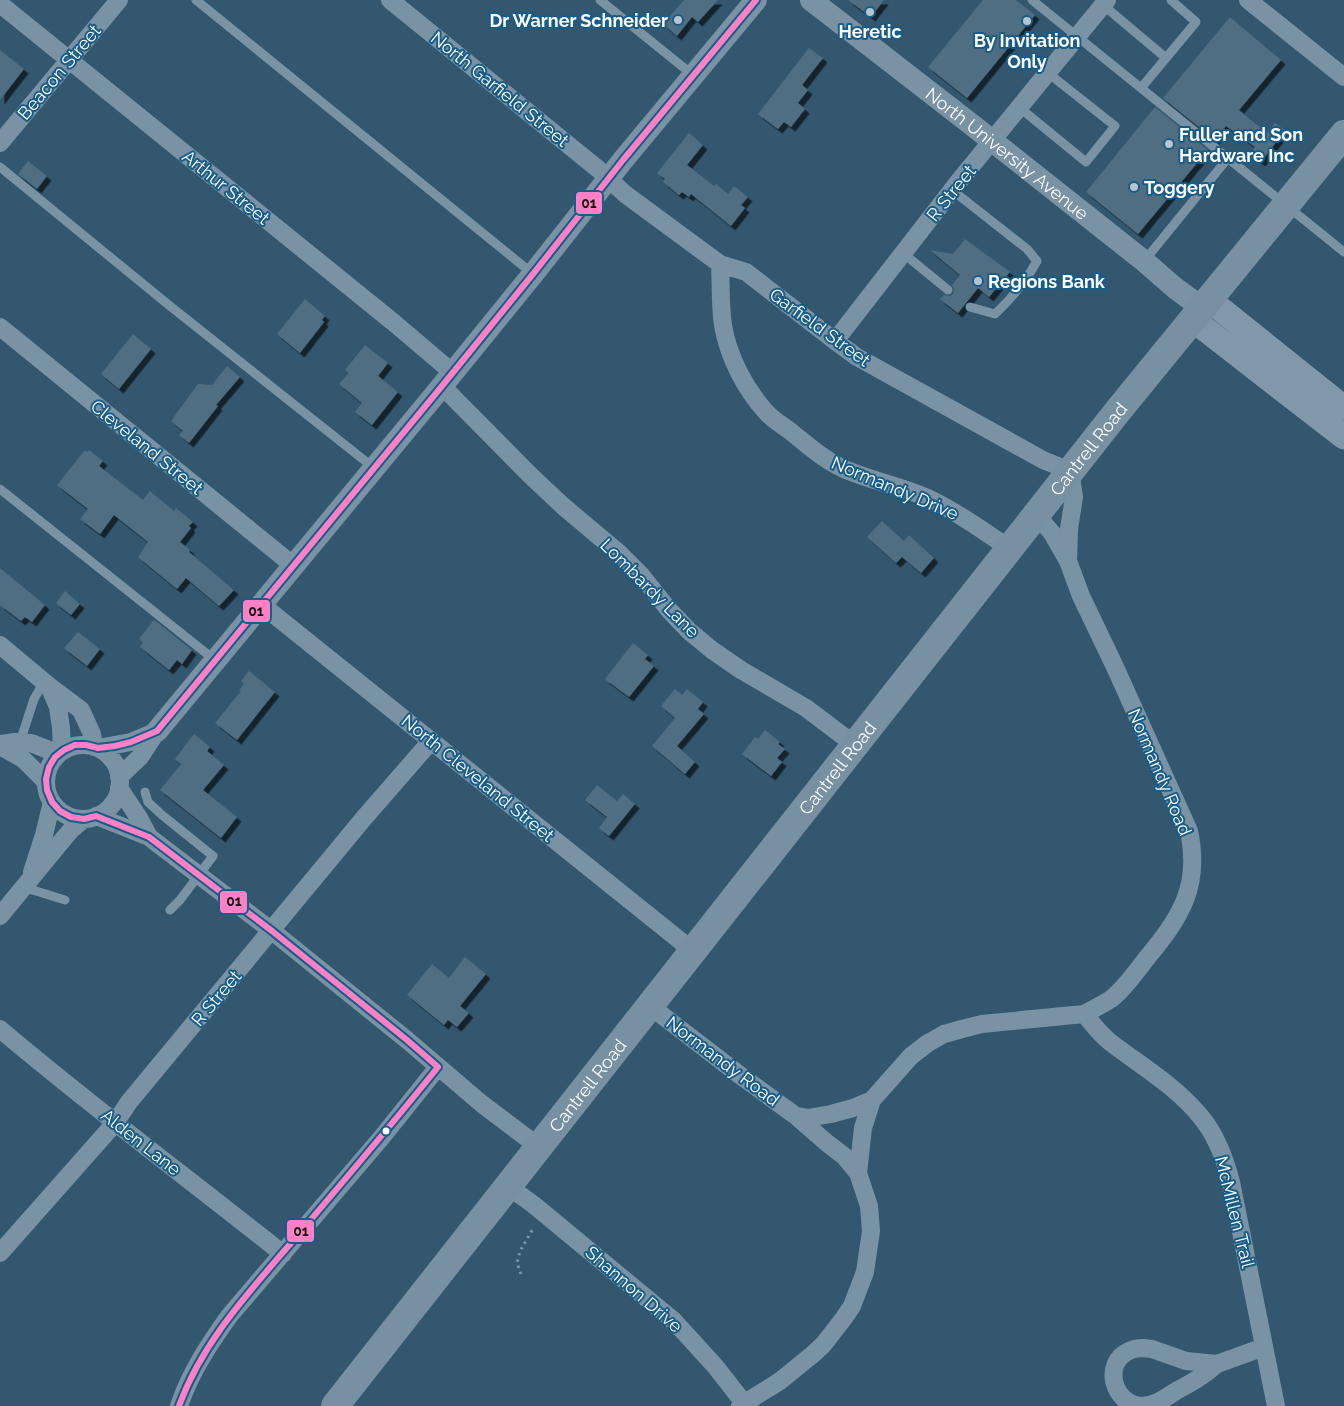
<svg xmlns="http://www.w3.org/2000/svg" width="1344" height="1406" font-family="Raleway,sans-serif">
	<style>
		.building { fill: #506e81; filter: url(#shadow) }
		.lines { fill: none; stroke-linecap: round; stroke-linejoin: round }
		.path { stroke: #7993a5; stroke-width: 3; stroke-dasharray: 2.5 4; stroke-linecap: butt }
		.service { stroke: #7993a5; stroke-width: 9 }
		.minor { stroke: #7993a5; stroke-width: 18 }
		.tertiary { stroke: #7993a5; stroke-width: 22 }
		.secondary { stroke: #8098a9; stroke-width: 25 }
		.primary { stroke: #7891a2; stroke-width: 28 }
		.bus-1-casing { stroke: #185c89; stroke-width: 10 }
		.bus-1 { stroke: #ff80c5; stroke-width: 6 }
		.poi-dot { fill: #b7c4cd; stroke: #185c89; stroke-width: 2 }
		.bus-dot { fill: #fff; stroke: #185c89; stroke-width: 2 }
		.labels { text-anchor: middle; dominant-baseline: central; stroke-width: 4; stroke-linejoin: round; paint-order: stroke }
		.poi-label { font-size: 18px; font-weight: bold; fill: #fff; stroke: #185c89; text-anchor: start }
		.street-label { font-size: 18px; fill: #fff; stroke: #185c89 }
		.line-badge { stroke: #185c89; stroke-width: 2 }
		.pale-badge-label { font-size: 14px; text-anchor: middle; font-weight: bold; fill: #111 }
	</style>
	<defs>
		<filter id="shadow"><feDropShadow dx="4.5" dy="4.5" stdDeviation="0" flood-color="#0009"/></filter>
	</defs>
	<rect width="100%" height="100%" fill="#32576f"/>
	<path class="building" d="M 684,0 L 718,0 L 698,22 L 692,17 L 677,36 L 663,24 Z
		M 848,0 L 884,0 L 871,17 Z
		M 983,0 L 1016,0 L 1035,15 L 967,98 L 928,67 Z
		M 1230,17 L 1281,60 L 1239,110 L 1267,133 L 1275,123 L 1285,130 L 1261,162 L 1250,154 L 1255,147 L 1226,126 L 1215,140 L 1163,98 Z
		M 809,48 L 823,58 L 802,85 L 808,90 L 798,103 L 805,109 L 791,127 L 784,122 L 778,129 L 758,114 Z
		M 0,50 L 24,69 L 0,100 Z
		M 1155,107 L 1208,150 L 1138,234 L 1086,192 Z
		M 689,133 L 703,145 L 687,165 L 714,186 L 716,184 L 728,194 L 734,186 L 748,197 L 741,205 L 745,208 L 731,226 L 691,194 L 689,197 L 682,192 L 679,195 L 663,182 L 665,179 L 657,173 Z
		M 28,161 L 47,176 L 37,189 L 18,174 Z
		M 965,239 L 1010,272 L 989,297 L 978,288 L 958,313 L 940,299 L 944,295 L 950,296 L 953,294 L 954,288 L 952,285 L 960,275 L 930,250 L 953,254 Z
		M 305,299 L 325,316 L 322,320 L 324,322 L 300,353 L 277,334 Z
		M 133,334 L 151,349 L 119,389 L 101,374 Z
		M 365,345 L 388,363 L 378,376 L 398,392 L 372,425 L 355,412 L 362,403 L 339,384 L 349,373 L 345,370 Z
		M 227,366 L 240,377 L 216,405 L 218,406 L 189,443 L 179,435 L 183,431 L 171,421 L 198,384 L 212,385 Z
		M 85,450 L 87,452 L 89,450 L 103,461 L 99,466 L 143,500 L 150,491 L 174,511 L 176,508 L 193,522 L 189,526 L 191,528 L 180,542 L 190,550 L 189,552 L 234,590 L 219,606 L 186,578 L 177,589 L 138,557 L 148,542 L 114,515 L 100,534 L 80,519 L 88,509 L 57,485 Z
		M 882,521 L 904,541 L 909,535 L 934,558 L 921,573 L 902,557 L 896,563 L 867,537 Z
		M 0,568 L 45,605 L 32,622 L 25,617 L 21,621 L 0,605 Z
		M 65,591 L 80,604 L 71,615 L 56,603 Z
		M 154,620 L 192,650 L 182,664 L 177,660 L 169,670 L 140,647 L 143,642 L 139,639 Z
		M 78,632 L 100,649 L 87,666 L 64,648 Z
		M 633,643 L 648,655 L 645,659 L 654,666 L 629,697 L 605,679 Z
		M 249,671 L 275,692 L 237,740 L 215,723 L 241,691 L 239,690 L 244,684 L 241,681 Z
		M 675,689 L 682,695 L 687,689 L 703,702 L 698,709 L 704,714 L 677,746 L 695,762 L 685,774 L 652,746 L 675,718 L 661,706 Z
		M 765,730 L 780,742 L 778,744 L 785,749 L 777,758 L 782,762 L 771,776 L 742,754 L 755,737 L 758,739 Z
		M 194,734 L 210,747 L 207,751 L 224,765 L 203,790 L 237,817 L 221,838 L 160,790 L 181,764 L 175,759 Z
		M 597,785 L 617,801 L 623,794 L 635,804 L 609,836 L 599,828 L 607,817 L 585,800 Z
		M 465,957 L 486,974 L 460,1006 L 469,1013 L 457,1027 L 448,1020 L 444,1025 L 407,995 L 432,964 L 449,978 Z"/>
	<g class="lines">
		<path class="path" d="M 521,1274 L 517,1263 L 520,1251 L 534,1227"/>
		<path class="service" d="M 196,0 L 533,274
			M 600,0 L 694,76
			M 1032,0 L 1344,252
			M 1103,5 L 1166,58
			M 1141,88 L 1196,22 L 1171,0
			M 1020,108 L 1086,162 L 1115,126 L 1048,73
			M 0,167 L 170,306 L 374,468
			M 952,190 L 1027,249 L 1037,261 C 1026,281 1012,298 995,314 L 970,307
			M 903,253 L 948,290
			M 1145,260 L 1228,158
			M 0,489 L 216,661
			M 20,742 L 34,699 L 44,682
			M 145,792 L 148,802 L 162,815 L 213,856 L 180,900 L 170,910
			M 23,887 L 65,900"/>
		<path class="minor" d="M 390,0 L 598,169 L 625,194 L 720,264 L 746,272 L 835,341 L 857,357 L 1043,460 L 1070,471 L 1074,497 L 1069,529 L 1068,561
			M 1248,0 L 1344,77
			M 0,4 L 393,322 L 452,372
			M 0,143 L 119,0
			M 720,264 C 721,284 720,305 723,325 C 728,356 745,389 766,412 C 773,420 782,425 790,431 C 809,446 826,462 849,471 C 876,482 905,487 932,500 C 959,513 983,531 1009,548
			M 0,327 L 294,566
			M 835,341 L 959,181 L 1107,0
			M 442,386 L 531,476 L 563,506 L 620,554 L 641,575 L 669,610 L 689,631 L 712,650 L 741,670 L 806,708 L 855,745
			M 262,605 L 693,951
			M 0,645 L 49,686 L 81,710 L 92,734 L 94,747
			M 49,686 L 58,707 L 61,728 L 62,751
			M 0,744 L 15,742 L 31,743 L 59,754
			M46 782a37 37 0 1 1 74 0a37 37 0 1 1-74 0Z
			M 0,746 L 23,759 L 46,782
			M 98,748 L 131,742 L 157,731
			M 119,777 L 140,757 L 157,731
			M 119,788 L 139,818 L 149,837
			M 96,816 L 149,837 L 272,931 L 407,1040 L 482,1104 L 539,1147
			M 32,872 L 44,835 L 52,802
			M 0,916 L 60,843 L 71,830 L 84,819
			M 650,1006 L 741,1076 L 796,1116 L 827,1143 L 844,1156 L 858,1173 L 869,1206 L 871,1231 L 865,1272 L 852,1306 L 844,1318 L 823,1345 L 812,1355 L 780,1381 L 740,1406
			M 1084,1014 C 1092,1023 1100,1034 1110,1042 C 1141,1066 1176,1086 1201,1117 C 1217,1136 1225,1159 1231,1182 L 1276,1406
			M 0,1029 C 92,1107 189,1179 283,1254
			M 796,1116 L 808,1118 L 831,1114 L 853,1108 L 872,1100 L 911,1056 L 928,1043 L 944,1034 L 962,1029 L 982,1024 L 1084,1014 C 1093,1009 1102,1005 1111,999 C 1124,989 1136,972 1146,959 C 1180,918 1201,887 1189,831 L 1115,667 L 1081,596 L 1068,561 L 1052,533 L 1036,514
			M 858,1173 L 863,1128 L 872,1100
			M 508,1186 L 534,1205 L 674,1321 L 715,1366 L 744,1403
			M 0,1253 L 115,1123 L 129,1102 L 364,818 L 431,741
			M 1144,1348 L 1152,1349 L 1186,1361 L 1217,1364 C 1204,1376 1191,1383 1176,1391 C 1165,1398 1155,1406 1141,1406 C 1113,1404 1102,1363 1129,1351 C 1134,1348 1139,1348 1144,1348 Z
			M 1217,1364 L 1264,1347
			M 179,1406 C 190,1373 209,1344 230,1315 L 382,1137 L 438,1067"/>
		<g class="tertiary">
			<path id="s1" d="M 811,0 L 976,128 L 1144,261 L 1175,288 L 1201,307"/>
			<path d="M 157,731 L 442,386 L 533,274 L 623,160 L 756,0"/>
		</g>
		<path class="secondary" d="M 1208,299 L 1344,408
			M 1192,319 L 1344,437"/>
		<path class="primary" id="s2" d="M 335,1406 L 1117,412 L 1344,134"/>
		<defs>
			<path id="bus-1" d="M 438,1067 L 407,1040 L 272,931 L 149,837 L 96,816 L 84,819 L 71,817 L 60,811 L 52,802 L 47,790 L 46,779 L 49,767 L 55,757 L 64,750 L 75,745 L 86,745 L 98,748 L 115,746 L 131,742 L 157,731 L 442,386 L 533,274 L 623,160 L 756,0
				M 179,1406 C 204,1337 256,1285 302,1230 C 348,1176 394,1122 438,1067"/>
		</defs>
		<use href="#bus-1" class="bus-1-casing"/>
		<use href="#bus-1" class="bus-1"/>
	</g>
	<g class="poi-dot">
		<circle cx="870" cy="12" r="5"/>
		<circle cx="678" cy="20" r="5"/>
		<circle cx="1027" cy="21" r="5"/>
		<circle cx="1169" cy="144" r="5"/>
		<circle cx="1134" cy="187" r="5"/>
		<circle cx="978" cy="281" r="5"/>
	</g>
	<circle class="bus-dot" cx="386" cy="1131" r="4.5"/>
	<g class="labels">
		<g class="poi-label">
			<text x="668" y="20" text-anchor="end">Dr Warner Schneider</text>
			<text x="870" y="31" text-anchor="middle">Heretic</text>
			<text x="1027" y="40" text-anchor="middle">By Invitation<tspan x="1027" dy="21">Only</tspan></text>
			<text x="1179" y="134">Fuller and Son<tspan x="1179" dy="21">Hardware Inc</tspan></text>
			<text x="1144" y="187">Toggery</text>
			<text x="988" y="281">Regions Bank</text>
		</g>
		<g class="street-label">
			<text transform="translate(59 72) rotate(-50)">Beacon Street</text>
			<text transform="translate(500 89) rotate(39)">North Garfield Street</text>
			<text stroke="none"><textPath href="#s1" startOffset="249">North University Avenue</textPath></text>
			<text transform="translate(226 187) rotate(39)">Arthur Street</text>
			<text transform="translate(951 193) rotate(-51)">R Street</text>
			<text transform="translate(820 327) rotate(36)">Garfield Street</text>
			<text transform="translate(147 447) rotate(39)">Cleveland Street</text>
			<text stroke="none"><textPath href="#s2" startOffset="1218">Cantrell Road</textPath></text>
			<text transform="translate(895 488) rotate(23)">Normandy Drive</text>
			<text transform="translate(650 588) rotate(45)">Lombardy Lane</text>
			<text stroke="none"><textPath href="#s2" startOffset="812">Cantrell Road</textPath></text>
			<text transform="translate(1160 772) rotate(67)">Normandy Road</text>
			<text transform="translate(478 778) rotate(39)">North Cleveland Street</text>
			<text transform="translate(216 998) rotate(-50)">R Street</text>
			<text transform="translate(723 1061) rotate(37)">Normandy Road</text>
			<text stroke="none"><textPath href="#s2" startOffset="408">Cantrell Road</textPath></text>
			<text transform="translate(141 1142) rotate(38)">Alden Lane</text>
			<text transform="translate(1235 1212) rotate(76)">McMillen Trail</text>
			<text transform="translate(634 1289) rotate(41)">Shannon Drive</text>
		</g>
	</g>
	<g class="line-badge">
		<rect x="575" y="191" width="28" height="24" rx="5" fill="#ff80c5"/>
		<rect x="242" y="599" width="29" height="24" rx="5" fill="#ff80c5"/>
		<rect x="219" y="890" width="29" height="24" rx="5" fill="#ff80c5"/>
		<rect x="286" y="1219" width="29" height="24" rx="5" fill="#ff80c5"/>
	</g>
	<g class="pale-badge-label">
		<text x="589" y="208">01</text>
		<text x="256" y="616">01</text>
		<text x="234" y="906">01</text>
		<text x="301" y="1236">01</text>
	</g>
</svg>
